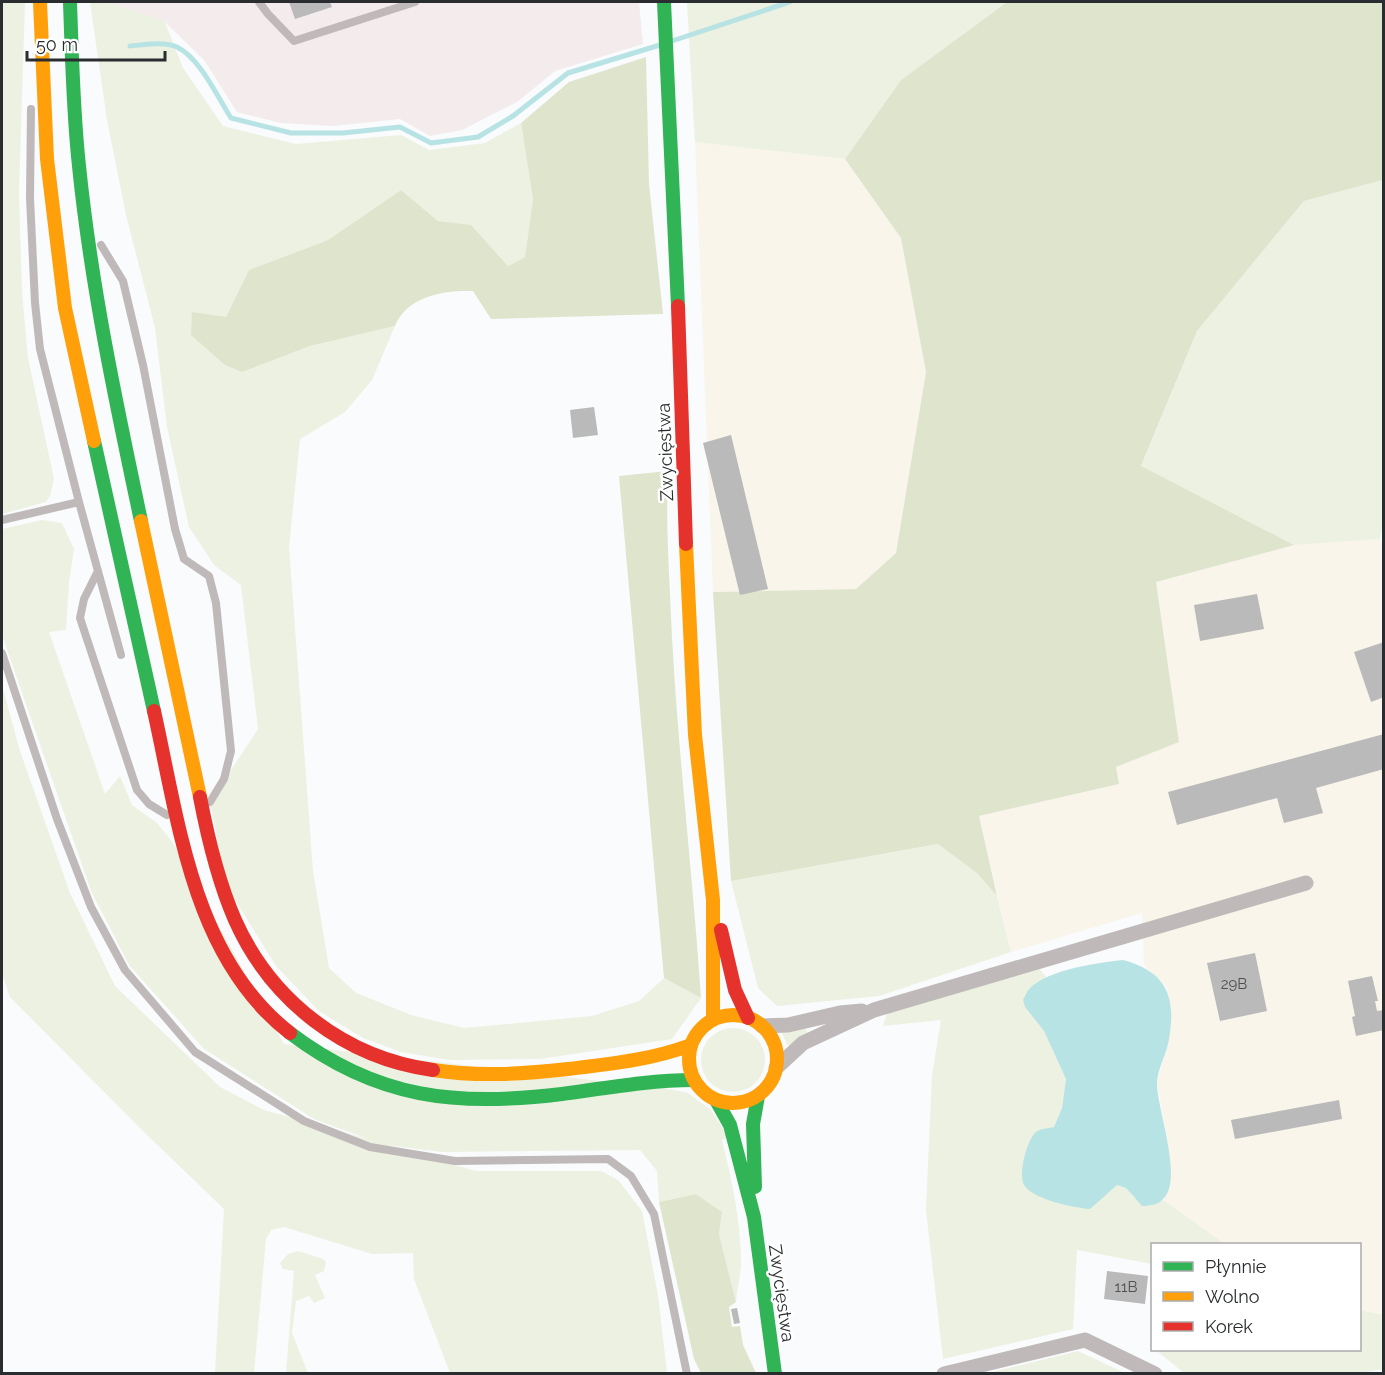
<svg xmlns="http://www.w3.org/2000/svg" width="1385" height="1375" font-family="Raleway,sans-serif">
	<style>
		.commercial { fill: #f3ebec }
		.industrial { fill: #f9f5ea }
		.green { fill: #edf1e1 }
		.forest { fill: #dfe4cd }
		.water { fill: #b8e3e4 }
		.lines { fill: none; stroke-linecap: round; stroke-linejoin: round }
		.stream { stroke: #b8e3e4; stroke-width: 5 }
		.building { fill: #bababa }
		.lane { stroke: #bfbab9; stroke-width: 8 }
		.street { stroke: #bfbab9; stroke-width: 15 }
		.fast { stroke: #30b455; stroke-width: 14 }
		.slow { stroke: #ff9f0a; stroke-width: 14 }
		.jam { stroke: #e5322d; stroke-width: 14 }
		.labels { text-anchor: middle; dominant-baseline: central; stroke-width: 5; stroke-linejoin: round; paint-order: stroke }
		.number-label { font-size: 15px; fill: #4e5052 }
		.street-label { font-size: 18px; fill: #2a2d2f; stroke: #fff }
	</style>
	<rect width="100%" height="100%" fill="#f9fbfd"/>
	<path class="commercial" d="M 104,2 L 639,2 L 643,44 L 555,71 L 517,102 L 462,130 L 430,136 L 400,119 L 333,126 L 281,123 L 237,112 L 204,60 L 164,21 Z"/>
	<path class="industrial" d="M 695,142 L 845,159 L 901,238 L 926,372 L 896,553 L 856,589 L 713,592 Z
		M 1380,539 L 1384,550 L 1383,1315 L 1360,1310 L 1360,1244 L 1225,1244 L 1163,1200 L 1171,1186 L 1167,1138 L 1157,1083 L 1168,1044 L 1167,987 L 1144,965 L 1142,913 L 1011,952 L 979,816 L 1119,784 L 1116,767 L 1179,742 L 1156,582 L 1294,545 Z"/>
	<path class="green" d="M 2,2 L 25,2 L 19,192 L 22,292 L 28,358 L 54,479 L 50,496 L 46,502 L 2,514 Z
		M 90,2 L 104,2 L 164,20 L 183,68 L 223,126 L 296,144 L 401,135 L 429,150 L 485,143 L 521,123 L 533,199 L 525,257 L 508,266 L 471,226 L 438,221 L 401,190 L 328,240 L 249,270 L 226,318 L 242,372 L 310,346 L 395,326 L 372,380 L 345,412 L 300,439 L 289,547 L 313,871 L 329,968 L 356,993 L 411,1015 L 464,1028 L 592,1016 L 639,1001 L 664,978 L 701,998 L 672,1039 L 540,1059 L 450,1060 L 401,1052 L 363,1038 L 319,1011 L 276,966 L 227,887 L 210,802 L 258,729 L 241,585 L 214,565 L 189,527 L 167,427 L 155,328 L 126,215 L 107,120 Z
		M 687,2 L 1007,2 L 901,80 L 845,159 L 695,142 Z
		M 1383,180 L 1384,516 L 1380,539 L 1294,545 L 1141,467 L 1197,331 L 1304,201 Z
		M 42,520 L 62,523 L 74,549 L 69,582 L 66,630 L 49,632 L 105,794 L 120,776 L 132,805 L 157,823 L 173,843 L 284,1044 L 669,1089 L 688,1093 L 711,1110 L 728,1137 L 722,1140 C 732,1181 741,1222 741,1265 C 740,1277 737,1290 736,1302 L 719,1234 L 722,1212 L 696,1194 L 659,1202 L 657,1171 L 640,1150 L 442,1152 L 386,1145 L 476,1171 L 601,1171 L 618,1180 L 642,1211 L 658,1295 L 667,1373 L 450,1373 L 414,1279 L 413,1253 L 372,1254 L 284,1227 L 271,1230 L 266,1239 L 254,1373 L 215,1373 L 224,1209 L 144,1132 L 10,997 L 2,973 L 2,685 L 20,751 L 70,893 L 115,986 L 220,1087 L 264,1110 L 368,1139 L 314,1119 L 204,1049 L 129,965 L 91,891 L 2,635 L 2,529 Z
		M 939,844 L 977,873 L 997,896 L 1011,952 L 879,996 L 777,1006 L 758,988 L 731,881 Z
		M 1038,967 L 1046,977 L 1030,989 L 1023,1000 L 1025,1007 L 1044,1031 L 1066,1079 L 1062,1108 L 1054,1127 L 1037,1131 L 1033,1193 L 1045,1198 L 1104,1195 L 1117,1185 L 1126,1188 L 1134,1198 L 1151,1205 L 1163,1200 L 1225,1244 L 1152,1244 L 1152,1264 L 1077,1250 L 1073,1329 L 943,1359 L 926,1210 L 932,1075 L 941,1020 L 883,1026 L 888,1011 Z
		M 805,1027 L 808,1034 L 789,1045 L 787,1045 L 782,1033 L 784,1031 Z
		M701 1060a32 32 0 1 1 64 0a32 32 0 1 1-64 0Z
		M 298,1251 L 323,1259 L 326,1262 L 324,1271 L 315,1275 L 325,1298 L 314,1303 L 309,1296 L 296,1301 L 292,1333 L 308,1373 L 286,1373 L 294,1271 L 283,1269 L 280,1263 L 288,1254 Z
		M 1360,1310 L 1383,1315 L 1383,1369 L 1356,1374 L 1188,1373 L 1184,1373 L 1157,1351 L 1157,1350 L 1360,1350 Z
		M 1078,1351 L 1125,1373 L 988,1373 Z"/>
	<path class="forest" d="M 1007,2 L 1383,2 L 1383,180 L 1304,201 L 1197,331 L 1141,466 L 1294,545 L 1156,582 L 1179,742 L 1116,767 L 1119,784 L 979,816 L 997,896 L 977,873 L 938,844 L 731,881 L 713,592 L 856,589 L 896,553 L 926,372 L 901,238 L 845,159 L 901,80 Z
		M 646,57 L 649,184 L 663,314 L 491,319 L 473,291 C 444,290 407,296 395,326 L 310,346 L 242,372 L 225,365 L 191,335 L 192,312 L 226,317 L 249,270 L 328,240 L 401,190 L 438,221 L 471,225 L 508,266 L 525,257 L 533,199 L 521,123 L 569,82 Z
		M 668,471 C 666,512 668,553 670,594 C 675,729 692,863 701,998 L 664,978 L 619,476 Z
		M 696,1194 L 722,1212 L 719,1234 L 736,1302 L 729,1307 L 732,1327 L 740,1326 L 743,1345 L 756,1373 L 701,1373 L 694,1359 L 659,1202 Z"/>
	<path class="water" d="M 1123,960 C 1169,972 1177,1000 1168,1044 C 1165,1057 1157,1071 1157,1084 C 1157,1109 1184,1180 1163,1199 C 1158,1205 1149,1206 1142,1206 L 1126,1188 L 1117,1185 L 1090,1209 C 1074,1208 1032,1199 1024,1185 C 1018,1175 1027,1139 1036,1132 C 1040,1129 1048,1128 1054,1127 L 1062,1108 L 1066,1079 L 1044,1031 L 1025,1007 L 1023,1000 C 1025,996 1027,991 1030,988 C 1050,969 1097,963 1123,960 Z"/>
	<g class="lines">
		<path class="stream" d="M 669,42 L 790,2
			M 130,46 C 144,45 163,41 177,47 C 200,58 218,98 231,118 L 291,133 L 343,133 L 400,127 L 431,143 L 478,137 L 513,116 L 568,73 L 660,45"/>
	</g>
	<path class="building" d="M 289,2 L 330,2 L 332,7 L 295,19 Z
		M 594,407 L 598,435 L 573,438 L 570,410 Z
		M 731,435 L 768,589 L 740,595 L 703,443 Z
		M 1257,594 L 1264,629 L 1200,641 L 1194,605 Z
		M 1384,642 L 1384,697 L 1371,702 L 1354,652 Z
		M 1384,734 L 1384,769 L 1316,788 L 1323,813 L 1284,823 L 1277,798 L 1177,825 L 1168,792 Z
		M 1255,953 L 1267,1011 L 1220,1021 L 1207,963 Z
		M 1372,976 L 1378,1001 L 1375,1001 L 1377,1011 L 1384,1010 L 1384,1030 L 1356,1036 L 1352,1017 L 1355,1016 L 1348,981 Z
		M 1339,1100 L 1342,1119 L 1235,1139 L 1231,1120 Z
		M 1107,1271 L 1148,1276 L 1145,1304 L 1104,1299 Z
		M 737,1308 L 740,1323 L 734,1324 L 731,1309 Z"/>
	<g class="lines">
		<path class="lane" d="M 259,2 L 268,14 L 294,41 L 415,2
			M 31,109 L 30,198 L 35,303 L 40,349 L 79,502 L 121,655
			M 101,245 L 123,281 L 143,365 L 175,529 L 184,559 L 209,576 L 216,603 L 231,751 L 224,779 L 210,802
			M 2,520 L 79,502
			M 98,571 L 84,599 L 80,618 L 137,790 L 149,804 L 167,815
			M 2,653 L 57,819 L 91,907 L 125,970 L 195,1052 L 304,1121 L 370,1147 L 455,1161 L 608,1159 L 631,1176 L 654,1214 L 687,1374"/>
		<path class="street" d="M 762,1026 L 788,1025 L 840,1013 L 862,1011
			M 776,1068 L 803,1043 L 874,1010 L 1306,883
			M 944,1374 L 1085,1340 L 1155,1374"/>
		<path class="fast" d="M 70,2 C 72,57 73,111 79,166 C 91,285 116,403 141,521
			M 664,2 L 678,306
			M 94,441 L 154,711
			M 290,1033 C 377,1099 457,1107 562,1094 C 606,1088 650,1080 694,1080
			M 716,1100 L 730,1125 L 754,1217 L 775,1374
			M 755,1187 L 753,1124 L 758,1096"/>
		<path class="slow" d="M 40,2 L 47,159 L 65,308 L 94,441
			M 141,521 L 200,797
			M 686,544 L 695,735 L 713,900 L 713,1020
			M689 1059a44 44 0 1 1 88 0a44 44 0 1 1-88 0Z
			M 433,1070 C 479,1077 522,1074 568,1069 C 610,1064 651,1060 691,1045"/>
		<path class="jam" d="M 678,306 L 686,544
			M 154,711 C 179,823 193,958 290,1033
			M 200,797 C 208,839 218,881 235,920 C 271,1001 345,1058 433,1070
			M 721,930 L 735,990 L 748,1018"/>
	</g>
	<g class="labels">
		<g class="number-label">
			<text x="1234" y="984">29B</text>
			<text x="1126" y="1287">11B</text>
		</g>
		<g class="street-label">
			<text transform="translate(665 452) rotate(-92)">Zwycięstwa</text>
			<text transform="translate(782 1293) rotate(82)">Zwycięstwa</text>
		</g>
	</g>
	<rect width="1385" height="1375" fill="none" stroke="#2a2d2f" stroke-width="6"/>
	<rect x="1151" y="1243" width="210" height="108" fill="#ffffff" stroke="#aaabac" stroke-width="1.5"/>
	<rect x="1163" y="1262" width="30" height="9" fill="#30b455" stroke="#aaabac" stroke-width="1.5"/>
	<text x="1205" y="1273" font-size="18" fill="#2a2d2f">Płynnie</text>
	<rect x="1163" y="1292" width="30" height="9" fill="#ff9f0a" stroke="#aaabac" stroke-width="1.5"/>
	<text x="1205" y="1303" font-size="18" fill="#2a2d2f">Wolno</text>
	<rect x="1163" y="1322" width="30" height="9" fill="#e5322d" stroke="#aaabac" stroke-width="1.5"/>
	<text x="1205" y="1333" font-size="18" fill="#2a2d2f">Korek</text>
	<path d="M27 51v9h138v-9" fill="none" stroke="#2a2d2f" stroke-width="3"/>
	<text x="36" y="51" font-size="18" fill="#2a2d2f" stroke="#ffffff" stroke-width="4.5" paint-order="stroke">50 m</text>
</svg>
